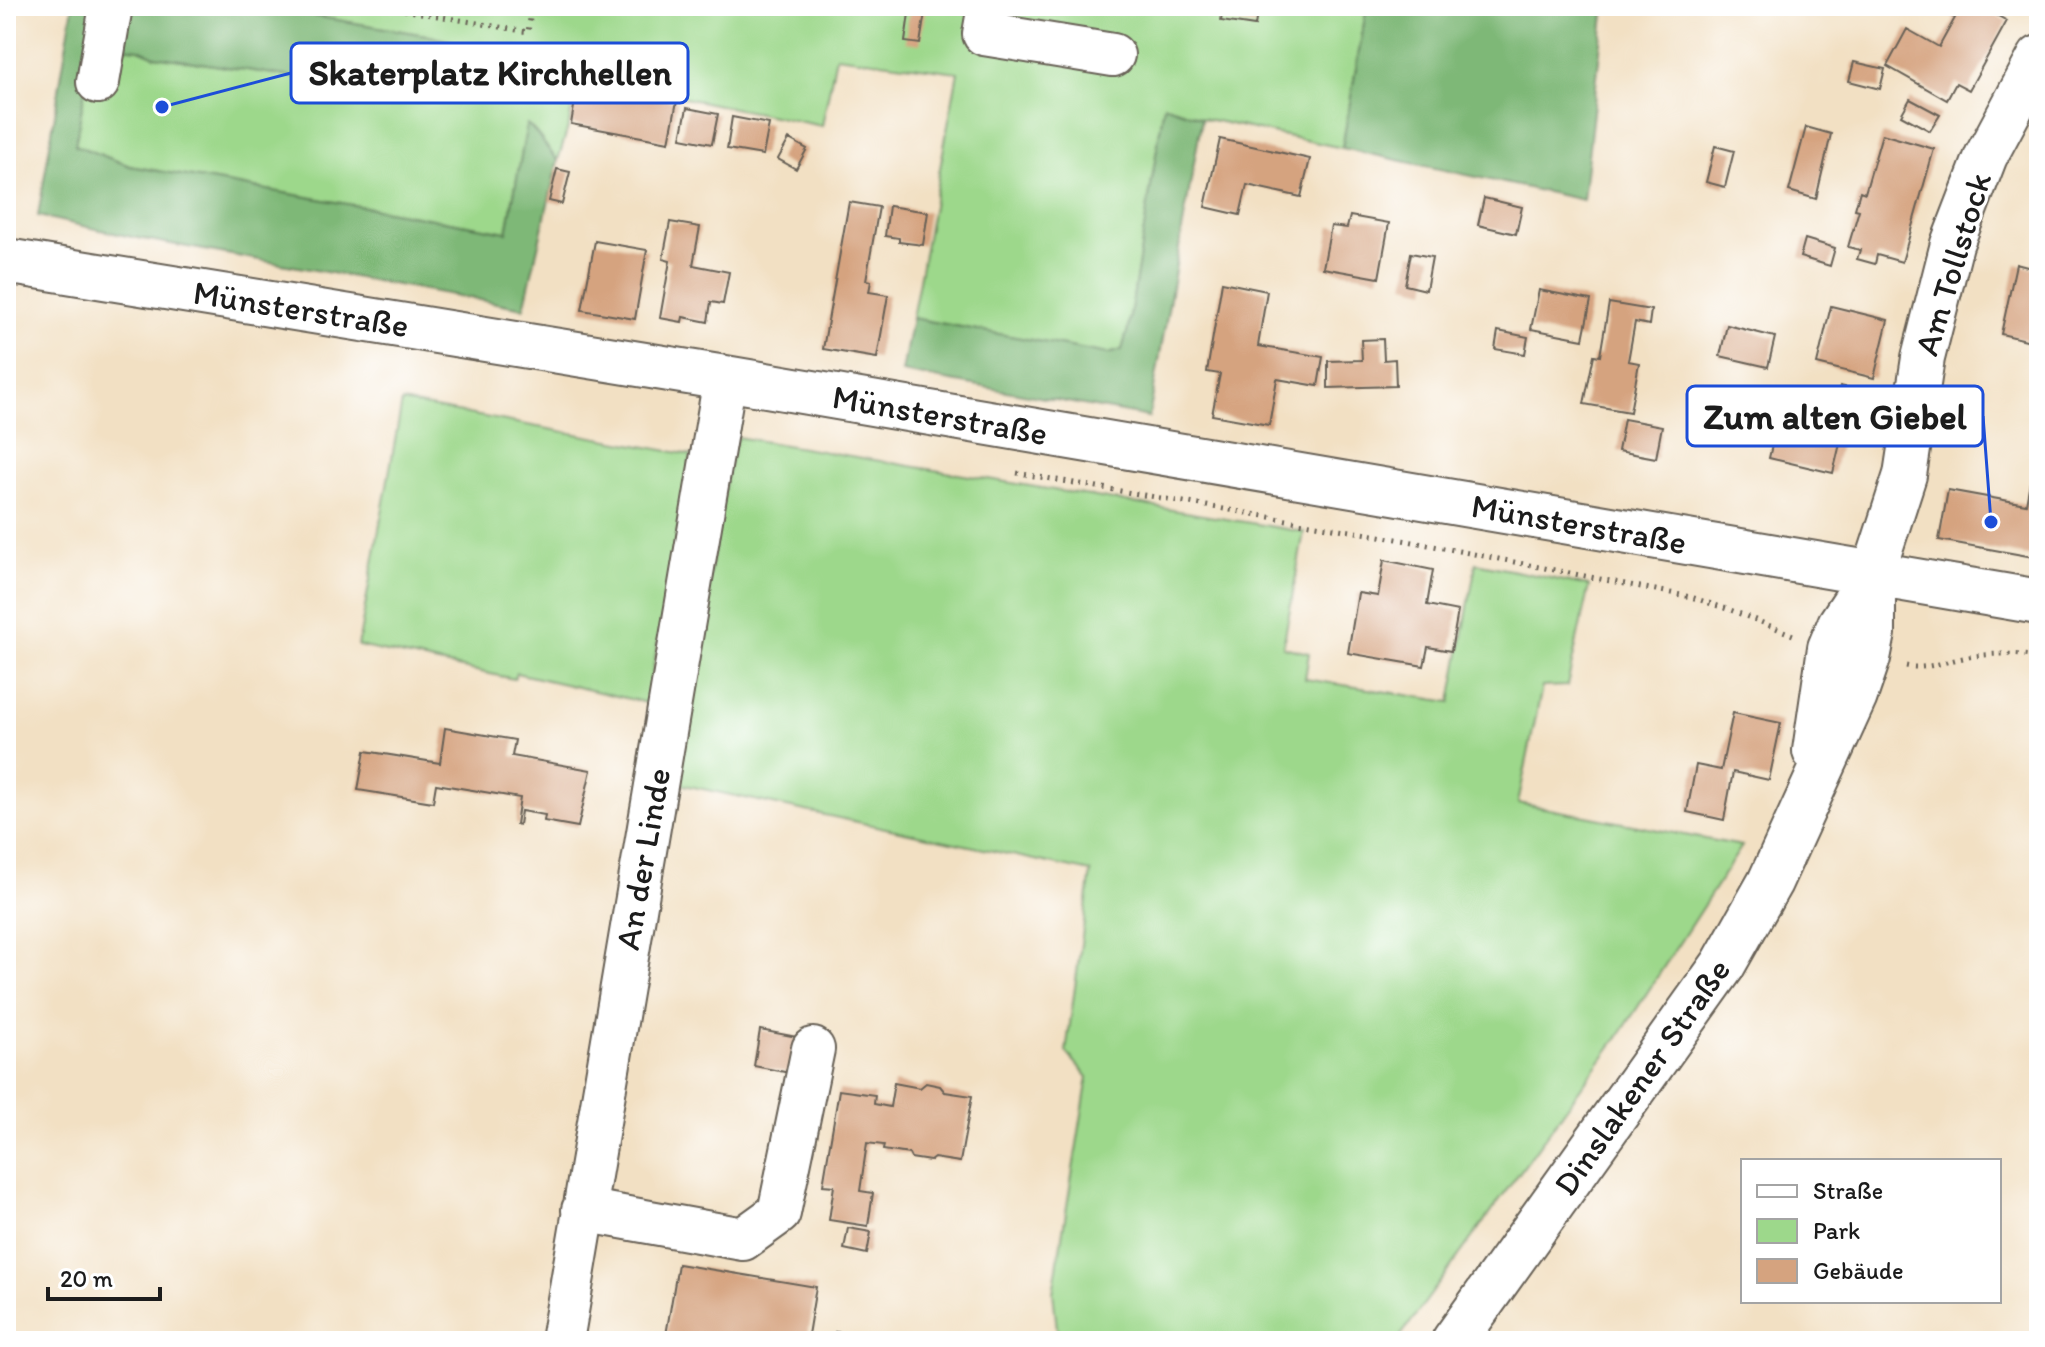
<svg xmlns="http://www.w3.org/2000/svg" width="2045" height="1347" font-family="Itim,sans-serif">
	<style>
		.green { fill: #9dd88b; stroke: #5c7a54; stroke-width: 2 }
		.forest { fill: #7eb877; stroke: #4d6a4a; stroke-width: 2 }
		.building { fill: #d5a37f }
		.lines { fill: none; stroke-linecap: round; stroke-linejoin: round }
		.minor-casing { stroke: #676156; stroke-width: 46 }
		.major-casing { stroke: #676156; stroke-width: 48 }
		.path { stroke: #676156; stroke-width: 5; stroke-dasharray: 2 6; stroke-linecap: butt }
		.minor { stroke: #fff; stroke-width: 42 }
		.major { stroke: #fff; stroke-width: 44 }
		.labels { text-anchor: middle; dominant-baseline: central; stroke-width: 6; stroke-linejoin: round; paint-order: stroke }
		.street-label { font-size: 34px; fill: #1c1c1c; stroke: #fff }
		.leader { fill: none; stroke: #1d4ed8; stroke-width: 3 }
		.callout-dot { fill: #1d4ed8; stroke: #fff; stroke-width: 3 }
		.callout { fill: #fff; stroke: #1d4ed8; stroke-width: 3 }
		.callout-label { font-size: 36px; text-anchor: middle; font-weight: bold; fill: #1c1c1c }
	</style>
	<rect width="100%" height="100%" fill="#fff"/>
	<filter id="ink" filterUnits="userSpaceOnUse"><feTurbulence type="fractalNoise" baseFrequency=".0125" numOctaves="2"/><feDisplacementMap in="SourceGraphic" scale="16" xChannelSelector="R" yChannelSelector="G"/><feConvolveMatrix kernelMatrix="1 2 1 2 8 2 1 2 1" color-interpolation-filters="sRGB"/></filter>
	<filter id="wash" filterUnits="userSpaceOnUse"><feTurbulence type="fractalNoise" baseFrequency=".006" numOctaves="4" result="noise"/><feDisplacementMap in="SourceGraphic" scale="32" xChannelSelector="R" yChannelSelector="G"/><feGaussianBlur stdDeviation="1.8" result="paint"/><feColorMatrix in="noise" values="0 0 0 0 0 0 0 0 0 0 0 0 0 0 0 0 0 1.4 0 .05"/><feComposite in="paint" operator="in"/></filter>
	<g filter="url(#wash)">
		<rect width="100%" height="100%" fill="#f2e0c3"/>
		<path class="green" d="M 100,6 L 114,46 L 139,49 L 155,56 L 418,96 L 462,44 L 426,35 L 254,6 L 1367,6 L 1342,148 L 1202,118 L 1164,105 L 1128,329 L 1122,350 L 1108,354 L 912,318 L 958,72 L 836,56 L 822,126 L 577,76 L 569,124 L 558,160 C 545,148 541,135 527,125 L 507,232 L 130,166 L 75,145 Z
			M 402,402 L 691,455 L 647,703 L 516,673 L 514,679 L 358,646 Z
			M 737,437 L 1304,532 L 1283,647 L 1309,653 L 1305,679 L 1451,702 L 1476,563 L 1589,586 L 1567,686 L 1542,687 L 1518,803 L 1742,846 L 1623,1030 L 1397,1341 L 1055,1341 L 1057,1329 L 1053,1292 L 1088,1077 L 1066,1052 L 1091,872 L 675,783 L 727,474 Z"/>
		<path class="forest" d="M 73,6 L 100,6 L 75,145 L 130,166 L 507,232 L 527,124 C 541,135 545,148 558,160 L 524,308 L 127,236 L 38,216 Z
			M 124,6 L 254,6 L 426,35 L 462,44 L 456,85 L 439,93 L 418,96 L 155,56 L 139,49 L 113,46 Z
			M 1367,6 L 1605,6 L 1583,200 L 1342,148 Z
			M 1164,105 L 1202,118 L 1149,417 L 902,372 L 912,318 L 1108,354 L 1122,350 L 1128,329 Z"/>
		<g id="blocks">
			<path class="building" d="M 910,6 L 926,6 L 920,44 L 905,42 Z
				M 1223,6 L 1258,6 L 1255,26 L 1221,21 Z
				M 1933,6 L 1980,6 L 2007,21 L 1969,90 L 1956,83 L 1947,100 L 1887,66 L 1907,29 L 1939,47 L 1955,18 Z
				M 1854,62 L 1885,69 L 1880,89 L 1849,81 Z
				M 578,83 L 677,101 L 669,142 L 571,124 Z
				M 1910,99 L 1940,115 L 1930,131 L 1901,115 Z
				M 687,108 L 718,114 L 712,144 L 681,138 Z
				M 732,117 L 769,124 L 763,155 L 727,149 Z
				M 1806,127 L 1831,134 L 1816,199 L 1789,191 Z
				M 1882,134 L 1934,149 L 1902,262 L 1877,255 L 1875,264 L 1857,259 L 1860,250 L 1848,247 L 1859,210 L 1855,209 L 1860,191 L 1865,193 Z
				M 789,139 L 807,149 L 796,169 L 778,159 Z
				M 1220,139 L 1310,159 L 1301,197 L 1247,185 L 1240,215 L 1205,207 Z
				M 1715,146 L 1734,151 L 1725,187 L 1706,182 Z
				M 557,169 L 570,172 L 562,204 L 549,201 Z
				M 1484,198 L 1522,207 L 1516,234 L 1478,225 Z
				M 849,202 L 879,207 L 866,280 L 871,281 L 869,292 L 888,295 L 877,358 L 823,349 Z
				M 889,206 L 928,212 L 923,245 L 899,242 L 899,238 L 885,236 Z
				M 1350,216 L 1389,223 L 1379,278 L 1323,268 L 1331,226 L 1347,228 Z
				M 670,222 L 700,227 L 693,265 L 729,272 L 723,304 L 711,302 L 708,322 L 683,317 L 682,322 L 660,318 L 670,261 L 663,259 Z
				M 1805,239 L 1835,248 L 1830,266 L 1800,257 Z
				M 595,241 L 647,250 L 635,319 L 582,310 Z
				M 1411,253 L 1432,257 L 1426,290 L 1405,285 Z
				M 2016,264 L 2039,270 L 2039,343 L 2001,334 Z
				M 1222,282 L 1267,291 L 1258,346 L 1323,357 L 1318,386 L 1277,379 L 1269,425 L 1212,415 L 1220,374 L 1207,372 Z
				M 1539,290 L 1591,300 L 1583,339 L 1531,329 Z
				M 1609,303 L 1651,310 L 1649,325 L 1635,322 L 1628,361 L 1639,363 L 1630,412 L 1584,404 L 1594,355 L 1600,356 Z
				M 1831,306 L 1888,320 L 1874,378 L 1817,364 Z
				M 1727,325 L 1775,337 L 1768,367 L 1720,356 Z
				M 1498,331 L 1528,337 L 1525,354 L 1495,349 Z
				M 1383,339 L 1384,360 L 1395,359 L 1396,386 L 1328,388 L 1328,361 L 1362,360 L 1361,340 Z
				M 1840,386 L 1868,392 L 1864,409 L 1849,406 L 1833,473 L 1769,458 L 1786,387 L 1837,399 Z
				M 1624,419 L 1662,426 L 1656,458 L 1618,451 Z
				M 2032,471 L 2039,472 L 2039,558 L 1939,540 L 1948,490 L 2026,504 Z
				M 1384,560 L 1433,570 L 1427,605 L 1458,611 L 1451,651 L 1428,647 L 1424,666 L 1348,653 L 1358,593 L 1378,596 Z
				M 1733,713 L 1781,723 L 1769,780 L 1733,772 L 1724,820 L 1687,812 L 1696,765 L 1721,770 Z
				M 445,728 L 515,740 L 512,756 L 591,770 L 578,827 L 544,821 L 545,815 L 521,811 L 519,825 L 516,824 L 520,798 L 436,784 L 433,802 L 358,790 L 365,751 L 440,763 Z
				M 760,1030 L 797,1037 L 790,1073 L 754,1066 Z
				M 894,1083 L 920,1088 L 926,1083 L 940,1086 L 945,1092 L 972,1096 L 960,1162 L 934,1158 L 930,1161 L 911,1158 L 909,1154 L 883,1150 L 884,1145 L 867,1143 L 860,1191 L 873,1193 L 868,1226 L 829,1220 L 834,1186 L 823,1185 L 839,1090 L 875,1095 L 874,1104 L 890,1107 Z
				M 848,1228 L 871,1232 L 867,1254 L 844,1249 Z
				M 678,1264 L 816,1287 L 807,1341 L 665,1341 Z"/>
		</g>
	</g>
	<g filter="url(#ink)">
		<use href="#blocks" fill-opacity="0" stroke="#676156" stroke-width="2"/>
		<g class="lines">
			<defs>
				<path id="minor" d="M 989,6 L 984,34 L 1113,55
					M 98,82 L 111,6
					M 1873,574 L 1905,475 L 1923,358 L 1952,244 L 1986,156 L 2039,57
					M 583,1210 L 743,1239 L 779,1213 L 813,1049
					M 562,1341 L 725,378"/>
				<path id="major" d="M 6,261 L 725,378 L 2039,602
					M 1815,751 L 1830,648 L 1840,624 L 1873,574
					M 1454,1341 L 1723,965 L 1770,882 L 1855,696 L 1868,658 L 1873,633 L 1873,574"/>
			</defs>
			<use href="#minor" class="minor-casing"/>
			<use href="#major" class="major-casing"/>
			<path class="path" d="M 381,6 L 528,32 L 532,6
				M 1017,473 L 1408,541 L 1691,597 L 1733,611 L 1793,635
				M 1906,666 C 1926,670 1943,662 1963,658 C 1988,653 2013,653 2039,657
				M 836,1341 L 837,1329"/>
			<use href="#minor" class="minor"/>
			<use href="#major" class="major"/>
		</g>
	</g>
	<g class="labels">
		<g class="street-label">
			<text transform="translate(1953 264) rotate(-73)">Am Tollstock</text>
			<text transform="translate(301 309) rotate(9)">Münsterstraße</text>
			<text transform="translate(940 415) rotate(10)">Münsterstraße</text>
			<text transform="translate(1579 524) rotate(10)">Münsterstraße</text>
			<text transform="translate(643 859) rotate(-80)">An der Linde</text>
			<text transform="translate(1642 1077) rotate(-55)">Dinslakener Straße</text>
		</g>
	</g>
	<path class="leader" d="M162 107L291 73M1991 522L1983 416"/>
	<g class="callout-dot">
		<circle cx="162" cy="107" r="8"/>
		<circle cx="1991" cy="522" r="8"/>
	</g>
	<g class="callout">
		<rect x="291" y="43" width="397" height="60" rx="8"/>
		<rect x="1687" y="386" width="296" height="60" rx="8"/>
	</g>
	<g class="callout-label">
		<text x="490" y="85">Skaterplatz Kirchhellen</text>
		<text x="1835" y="429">Zum alten Giebel</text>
	</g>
	<rect width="2045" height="1347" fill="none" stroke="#fff" stroke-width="32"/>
	<rect x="1741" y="1159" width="260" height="144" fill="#ffffff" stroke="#a4a4a4" stroke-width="2"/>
	<rect x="1757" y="1185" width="40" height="12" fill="#ffffff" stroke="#a4a4a4" stroke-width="2"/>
	<text x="1813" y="1199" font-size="24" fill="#1c1c1c">Straße</text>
	<rect x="1757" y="1219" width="40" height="24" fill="#9dd88b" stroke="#a4a4a4" stroke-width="2"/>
	<text x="1813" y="1239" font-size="24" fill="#1c1c1c">Park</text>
	<rect x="1757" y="1259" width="40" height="24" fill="#d5a37f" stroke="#a4a4a4" stroke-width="2"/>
	<text x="1813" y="1279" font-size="24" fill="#1c1c1c">Gebäude</text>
	<path d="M48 1287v12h112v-12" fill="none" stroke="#1c1c1c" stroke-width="4"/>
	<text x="60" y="1287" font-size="24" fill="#1c1c1c" stroke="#ffffff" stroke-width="6" paint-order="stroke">20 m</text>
</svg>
